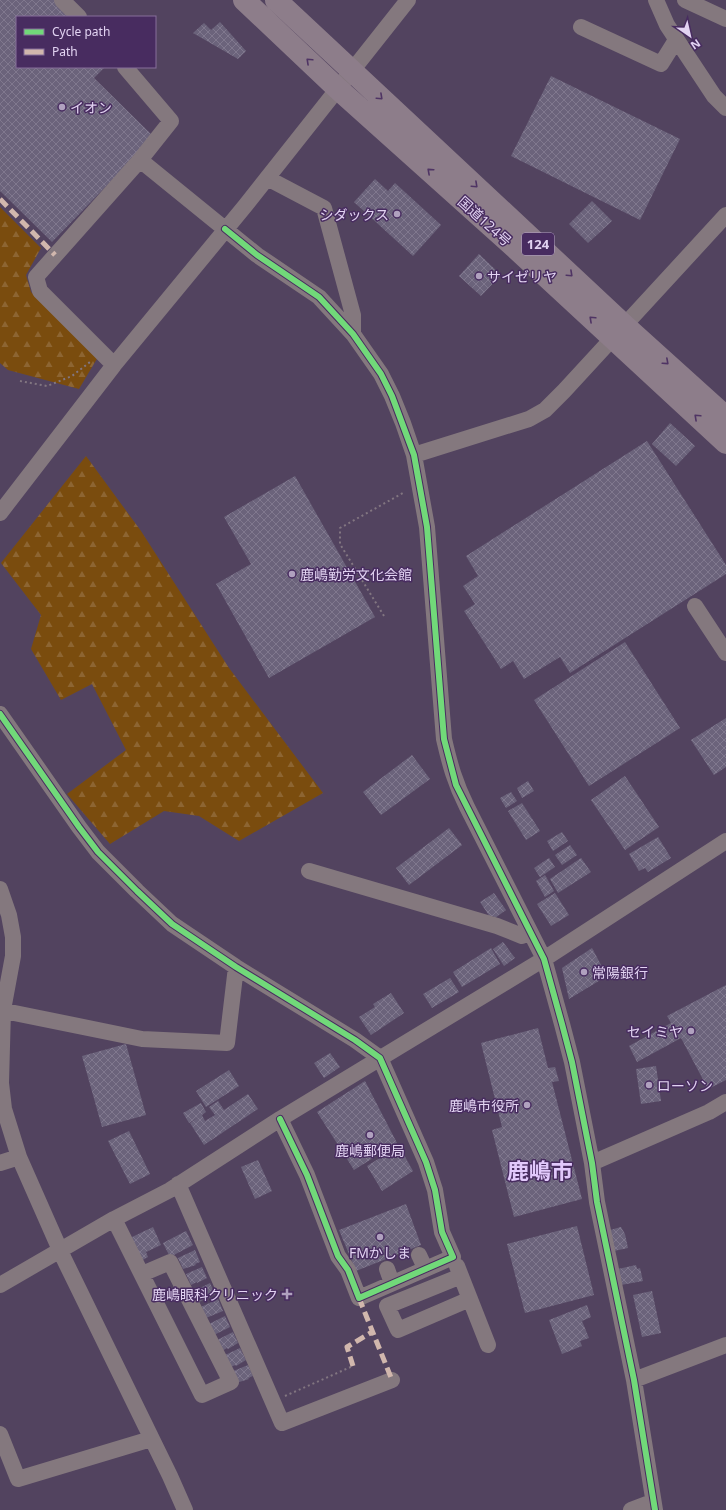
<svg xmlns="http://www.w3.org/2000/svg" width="726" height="1510" font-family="'Noto Sans','Noto Sans JP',sans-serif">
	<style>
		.forest { fill: url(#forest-firs) }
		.building { fill: url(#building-cross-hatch) }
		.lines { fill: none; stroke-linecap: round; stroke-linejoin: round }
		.path { stroke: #827681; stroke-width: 2; stroke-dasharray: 2 3; stroke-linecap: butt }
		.minor { stroke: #84787e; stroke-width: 16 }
		.highway { stroke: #8d7d8a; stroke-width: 22 }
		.quiet { stroke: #d1b7ad; stroke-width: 5; stroke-dasharray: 10 5; stroke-linecap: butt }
		.cycleway-casing { stroke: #482c60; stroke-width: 8 }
		.cycleway { stroke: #71d979; stroke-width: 6 }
		.oneway { stroke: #4f3464 }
		.poi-dot { fill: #b0a1bf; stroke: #482c60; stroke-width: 1.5 }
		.labels { text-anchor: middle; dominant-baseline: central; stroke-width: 3; stroke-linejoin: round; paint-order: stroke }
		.shield { fill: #482c60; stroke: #b4a1c6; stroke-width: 1 }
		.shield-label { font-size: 13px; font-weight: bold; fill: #e2d3f2 }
		.poi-label { font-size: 14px; fill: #e2d3f2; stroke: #482c60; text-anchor: start }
		.street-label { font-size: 14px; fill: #e2d3f2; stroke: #482c60 }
		.town-label { font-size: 22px; font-weight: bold; fill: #e2c9fc; stroke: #482c60 }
	</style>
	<defs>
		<pattern id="forest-firs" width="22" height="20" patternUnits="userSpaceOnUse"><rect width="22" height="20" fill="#7a4c0e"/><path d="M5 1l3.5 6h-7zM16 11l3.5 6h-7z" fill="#8d6532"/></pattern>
		<pattern id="building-cross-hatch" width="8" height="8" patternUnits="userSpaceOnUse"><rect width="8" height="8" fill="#6b637b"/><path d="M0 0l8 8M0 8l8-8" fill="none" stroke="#80788e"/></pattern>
	</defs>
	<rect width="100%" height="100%" fill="#52435f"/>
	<path class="forest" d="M 0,207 L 41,248 L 26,275 L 31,292 L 98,357 L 79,389 L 8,370 L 0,363 Z
		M 86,456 L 141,531 L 229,668 L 323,793 L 239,841 L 199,816 L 164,811 L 110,844 L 67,794 L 126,750 L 92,684 L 61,700 L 31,649 L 41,615 L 1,563 Z"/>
	<path class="building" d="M 0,0 L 55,0 L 73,17 L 17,17 L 17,67 L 105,67 L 94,78 L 154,137 L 52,242 L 0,191 Z
		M 220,22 L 246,51 L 238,59 L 193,33 L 204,23 L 211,30 Z
		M 551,76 L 680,139 L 640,220 L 511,156 Z
		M 375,179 L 388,191 L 395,183 L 441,225 L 413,256 L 354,202 Z
		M 592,201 L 612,221 L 588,243 L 569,224 Z
		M 479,254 L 501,275 L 481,296 L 459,276 Z
		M 670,423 L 695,446 L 676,466 L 652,444 Z
		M 647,441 L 726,565 L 726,574 L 570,673 L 560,657 L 524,679 L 513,661 L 501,669 L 464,611 L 475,604 L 463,586 L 478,576 L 466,556 Z
		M 295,476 L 375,617 L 269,678 L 216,584 L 251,564 L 224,517 Z
		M 625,642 L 680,728 L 589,786 L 534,700 Z
		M 726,718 L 726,767 L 714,775 L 691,740 Z
		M 412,755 L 430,779 L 381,815 L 363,792 Z
		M 625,776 L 659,827 L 625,850 L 591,800 Z
		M 528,781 L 534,791 L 522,798 L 517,788 Z
		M 511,792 L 517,801 L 506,808 L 500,798 Z
		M 522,803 L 540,831 L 526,840 L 508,811 Z
		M 449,828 L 462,845 L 409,885 L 396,868 Z
		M 562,832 L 568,841 L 553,851 L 547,841 Z
		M 658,837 L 671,858 L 648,872 L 645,868 L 639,871 L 629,854 Z
		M 570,845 L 577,855 L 562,865 L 555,855 Z
		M 549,858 L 555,867 L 540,877 L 534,868 Z
		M 581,858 L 591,872 L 558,893 L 550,879 Z
		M 545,875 L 554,891 L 545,897 L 536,881 Z
		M 494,893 L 506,910 L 495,918 L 493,916 L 490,917 L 480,902 Z
		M 555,893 L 569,915 L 551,926 L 537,904 Z
		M 503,942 L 515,958 L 504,966 L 493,949 Z
		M 491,948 L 500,964 L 462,987 L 453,972 Z
		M 592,948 L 607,976 L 569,999 L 562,968 Z
		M 450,978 L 459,992 L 432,1008 L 423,994 Z
		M 726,985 L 726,1080 L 708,1089 L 681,1038 L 637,1062 L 629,1046 L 671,1023 L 667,1016 Z
		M 391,993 L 404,1013 L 371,1035 L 359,1017 L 375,1007 L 373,1004 Z
		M 538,1028 L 548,1068 L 555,1067 L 559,1081 L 552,1082 L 582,1199 L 514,1217 L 492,1130 L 502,1127 L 481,1043 Z
		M 126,1044 L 146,1115 L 102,1127 L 82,1056 Z
		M 330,1053 L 340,1067 L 324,1078 L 314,1063 Z
		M 656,1066 L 661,1101 L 641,1104 L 636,1069 Z
		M 229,1070 L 239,1086 L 206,1107 L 196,1091 Z
		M 365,1081 L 397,1143 L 354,1170 L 317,1112 Z
		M 248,1094 L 258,1109 L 204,1145 L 190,1123 L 200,1116 L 189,1123 L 183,1113 L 201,1103 L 206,1112 L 202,1115 L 205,1121 L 215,1115 L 209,1107 L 218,1101 L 224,1110 Z
		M 129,1131 L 150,1174 L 130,1184 L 108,1141 Z
		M 399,1146 L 413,1171 L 382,1191 L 367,1166 Z
		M 258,1160 L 272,1191 L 255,1199 L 241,1167 Z
		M 406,1204 L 421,1245 L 356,1271 L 339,1230 Z
		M 577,1226 L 594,1295 L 525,1313 L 507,1244 Z
		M 153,1227 L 161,1245 L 146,1252 L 148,1257 L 141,1261 L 130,1238 Z
		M 621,1227 L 625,1234 L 628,1248 L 614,1251 L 610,1230 Z
		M 186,1231 L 193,1245 L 170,1257 L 163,1243 Z
		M 195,1250 L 200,1262 L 195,1264 L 196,1265 L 183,1269 L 178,1258 Z
		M 636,1265 L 637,1269 L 640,1268 L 643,1281 L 621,1285 L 618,1269 Z
		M 202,1267 L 207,1278 L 197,1283 L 197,1282 L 191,1285 L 186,1274 Z
		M 210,1283 L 215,1294 L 205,1300 L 205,1299 L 199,1302 L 194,1291 Z
		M 652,1291 L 661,1333 L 642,1337 L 633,1295 Z
		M 218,1299 L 223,1311 L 206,1318 L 201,1307 Z
		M 587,1305 L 591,1317 L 582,1321 L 589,1338 L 580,1341 L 582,1346 L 562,1354 L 549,1320 Z
		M 225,1316 L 230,1327 L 214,1335 L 209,1324 Z
		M 233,1332 L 238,1343 L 228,1349 L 227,1348 L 222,1351 L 217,1340 Z
		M 240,1348 L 246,1360 L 236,1366 L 235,1365 L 229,1368 L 223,1356 Z
		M 248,1365 L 253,1376 L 248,1378 L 249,1379 L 236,1383 L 231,1372 Z"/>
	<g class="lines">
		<path class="path" d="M 20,381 L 47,386 L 72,376 L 90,362 L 91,363
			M 384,616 L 340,544 L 340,528 L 403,493
			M 285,1396 L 353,1366"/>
		<path class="minor" d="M 62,0 L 79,17
			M 656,0 L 667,25 L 714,96 L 726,108
			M 685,0 L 726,19
			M 581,27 L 661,64 L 676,40
			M 125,67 L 171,121 L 140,160
			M 267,178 L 324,208 L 353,315 L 353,334
			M 114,365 L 40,291 L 36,277 L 140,160 L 257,255 L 319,297 L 353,334 L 381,374 L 392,396 L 403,423 L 414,455 L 427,527 L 444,739 C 450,765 455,783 467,807 L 544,959 L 562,1024 L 572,1062 L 592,1163 L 597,1202 L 634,1380 L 655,1510
			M 414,455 L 529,419 L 545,410 L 564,391 L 726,215
			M 0,513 L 114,365 L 245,206 L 408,0
			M 695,606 L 726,653
			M 0,714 L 79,827 L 98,852 L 137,891 L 172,924 L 236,967 L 355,1040 L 380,1058 L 426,1162 L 435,1190 L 442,1232 L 453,1257 L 359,1298 L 348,1270 L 338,1256 L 307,1175 L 280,1119
			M 309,871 L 497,926 L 522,936
			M 0,889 L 9,915 L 13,937 L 13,956 L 3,1010 L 1,1083 L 4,1109 L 19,1157 L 64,1259 L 170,1476 L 185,1510
			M 0,1010 L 142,1039 L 227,1043 L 236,967
			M 0,1163 L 19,1157
			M 592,1163 L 709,1112 L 726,1102
			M 178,1184 L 282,1423 L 392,1380
			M 114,1219 L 202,1395 L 231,1382 L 170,1262 L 142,1274
			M 419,1255 L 425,1268
			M 457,1266 L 488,1345
			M 387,1269 L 392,1283
			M 461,1276 L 387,1306 L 398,1330 L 470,1299
			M 0,1285 L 114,1219 L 170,1190 L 280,1119 L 544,959 L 726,841
			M 634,1380 L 726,1345
			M 0,1434 L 18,1479 L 151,1439
			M 631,1510 L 652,1502"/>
		<path class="highway" d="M 244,0 L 337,88 L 511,244 L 726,443
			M 276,0 L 624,325 L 726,417"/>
		<path class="quiet" d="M 0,199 L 55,255
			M 359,1298 L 392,1380
			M 353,1366 L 347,1347 L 372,1332"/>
		<defs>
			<path id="cycleway" d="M 225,229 L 257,255 L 319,297 L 353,334 L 381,374 L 392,396 L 414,455 L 427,527 L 444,739 L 456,785 L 544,959 L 562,1024 L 572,1062 L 592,1163 L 597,1202 L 634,1380 L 655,1510
				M 0,714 L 79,827 L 98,852 L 137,891 L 172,924 L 236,967 L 355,1040 L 380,1058 L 426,1162 L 435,1190 L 442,1232 L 453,1257 L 359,1298 L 348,1270 L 338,1256 L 307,1175 L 280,1119"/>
		</defs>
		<use href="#cycleway" class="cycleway-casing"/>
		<use href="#cycleway" class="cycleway"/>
	</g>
	<defs><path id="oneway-chevron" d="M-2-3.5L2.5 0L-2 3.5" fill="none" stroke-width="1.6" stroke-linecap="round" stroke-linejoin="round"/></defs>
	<g class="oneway">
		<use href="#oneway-chevron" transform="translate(309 61) rotate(-137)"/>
		<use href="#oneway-chevron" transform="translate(380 97) rotate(43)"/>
		<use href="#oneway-chevron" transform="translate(430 171) rotate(-138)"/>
		<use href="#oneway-chevron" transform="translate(475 185) rotate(43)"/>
		<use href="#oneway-chevron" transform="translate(570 274) rotate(43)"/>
		<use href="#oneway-chevron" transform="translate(592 319) rotate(-137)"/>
		<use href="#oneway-chevron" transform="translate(666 362) rotate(42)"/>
		<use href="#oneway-chevron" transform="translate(697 417) rotate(-137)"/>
	</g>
	<g class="poi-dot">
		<circle cx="62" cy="107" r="4"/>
		<circle cx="397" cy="214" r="4"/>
		<circle cx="479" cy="276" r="4"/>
		<circle cx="292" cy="574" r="4"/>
		<circle cx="584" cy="972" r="4"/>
		<circle cx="691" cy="1031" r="4"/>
		<circle cx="649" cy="1085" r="4"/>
		<circle cx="527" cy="1105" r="4"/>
		<circle cx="370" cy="1135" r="4"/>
		<circle cx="380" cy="1237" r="4"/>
		<path d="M285 1288h4v4h4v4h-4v4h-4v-4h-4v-4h4z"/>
	</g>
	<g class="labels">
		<rect class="shield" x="522" y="233" width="32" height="22" rx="3"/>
		<g class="shield-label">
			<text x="538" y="244">124</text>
		</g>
		<g class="poi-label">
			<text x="70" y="107">イオン</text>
			<text x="389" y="214" text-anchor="end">シダックス</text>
			<text x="487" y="276">サイゼリヤ</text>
			<text x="300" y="574">鹿嶋勤労文化会館</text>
			<text x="592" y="972">常陽銀行</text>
			<text x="683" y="1031" text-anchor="end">セイミヤ</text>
			<text x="657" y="1085">ローソン</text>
			<text x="519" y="1105" text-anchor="end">鹿嶋市役所</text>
			<text x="370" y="1150" text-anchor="middle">鹿嶋郵便局</text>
			<text x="380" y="1252" text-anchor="middle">FMかしま</text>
			<text x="278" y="1294" text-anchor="end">鹿嶋眼科クリニック</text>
		</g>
		<g class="street-label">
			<text transform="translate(485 221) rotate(42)">国道124号</text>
		</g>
		<g class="town-label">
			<text x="540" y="1170">鹿嶋市</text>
		</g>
	</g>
	<rect x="16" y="16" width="140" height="52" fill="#482c60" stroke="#866f9a"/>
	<rect x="24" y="29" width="20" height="6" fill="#71d979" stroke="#866f9a"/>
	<text x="52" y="36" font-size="12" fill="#e2d3f2">Cycle path</text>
	<rect x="24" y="49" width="20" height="6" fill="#d1b7ad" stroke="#866f9a"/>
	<text x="52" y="56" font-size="12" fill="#e2d3f2">Path</text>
	<g transform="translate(690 36) rotate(146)" stroke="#482c60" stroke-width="3" paint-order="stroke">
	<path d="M0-3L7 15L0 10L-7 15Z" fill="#e2d3f2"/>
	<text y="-6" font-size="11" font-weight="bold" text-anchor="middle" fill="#e2d3f2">N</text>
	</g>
</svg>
